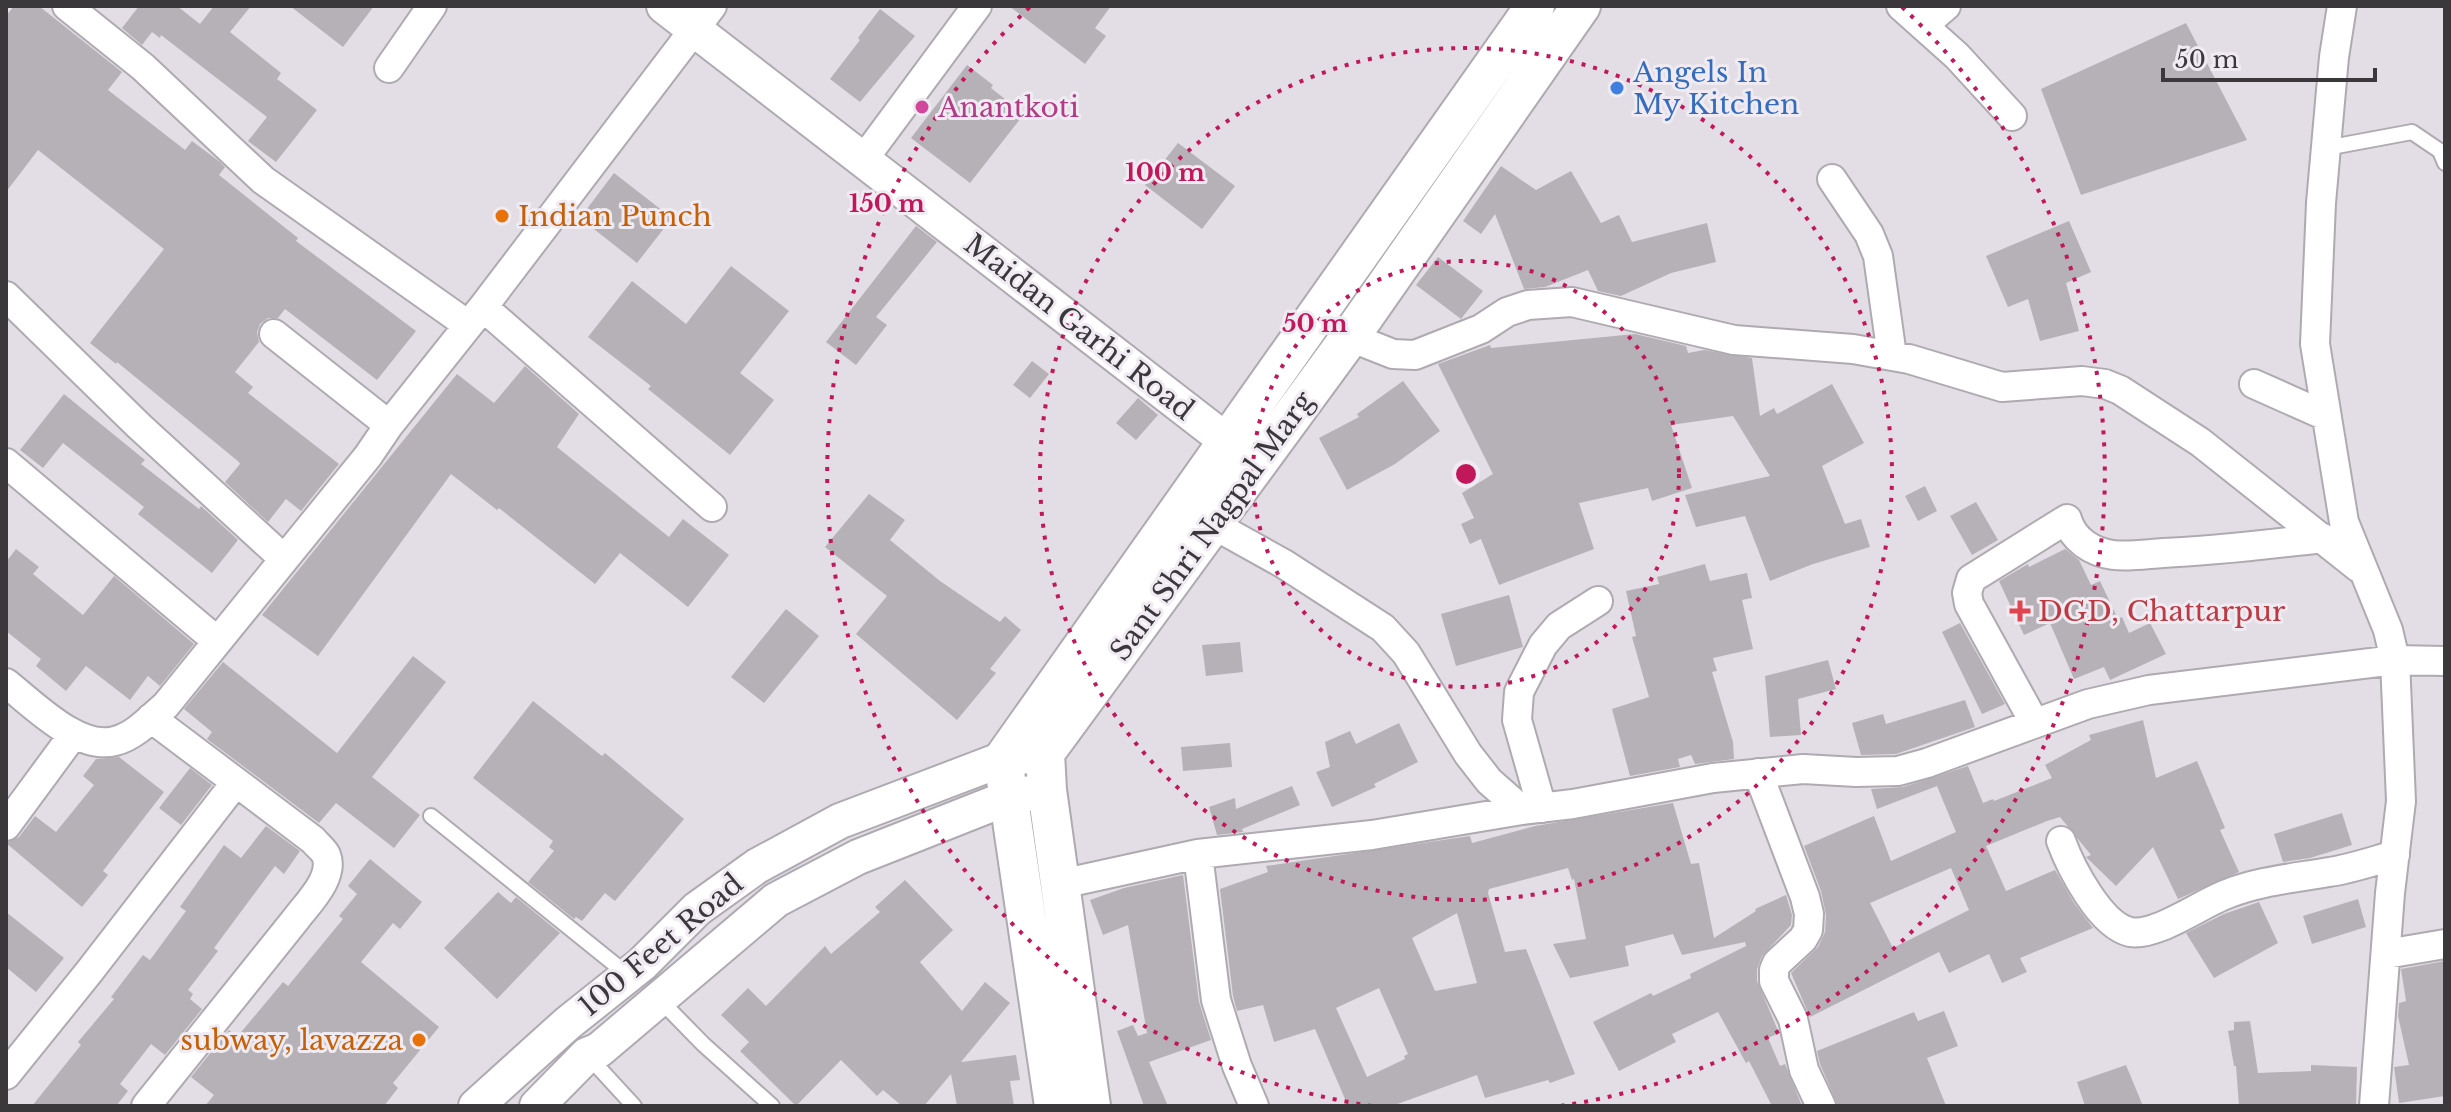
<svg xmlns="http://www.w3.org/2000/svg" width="2451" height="1112" font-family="'Libre Baskerville',serif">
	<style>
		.building { fill: #b5b1b7; fill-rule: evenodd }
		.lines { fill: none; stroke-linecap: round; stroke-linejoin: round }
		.service-casing { stroke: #afaab1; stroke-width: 18 }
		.minor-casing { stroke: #afaab1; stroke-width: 32 }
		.tertiary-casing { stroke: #afaab1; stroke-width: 38 }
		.secondary-casing { stroke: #afaab1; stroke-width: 42 }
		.service { stroke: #fff; stroke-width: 14 }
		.minor { stroke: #fff; stroke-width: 28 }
		.tertiary { stroke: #fff; stroke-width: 34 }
		.secondary { stroke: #fff; stroke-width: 38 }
		.ring { fill: none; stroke: #c2185b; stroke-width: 4; stroke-dasharray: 4 8 }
		.shop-dot { fill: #3f7fe0; stroke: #f0ebf2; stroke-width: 3 }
		.hotel-dot { fill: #d1479c; stroke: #f0ebf2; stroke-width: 3 }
		.food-dot { fill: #e8710a; stroke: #f0ebf2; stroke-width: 3 }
		.health-dot { fill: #e0444e; stroke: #f0ebf2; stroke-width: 3 }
		.labels { text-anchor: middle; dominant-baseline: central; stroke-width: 6; stroke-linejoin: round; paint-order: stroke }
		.shop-label { font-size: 28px; fill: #366cbe; stroke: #f0ebf2; text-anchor: start }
		.hotel-label { font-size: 28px; fill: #b23c85; stroke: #f0ebf2; text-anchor: start }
		.food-label { font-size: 28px; fill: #c56008; stroke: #f0ebf2; text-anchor: start }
		.street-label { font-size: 28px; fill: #3a383b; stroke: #f0ebf2 }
		.health-label { font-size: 28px; fill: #be3a42; stroke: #f0ebf2; text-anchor: start }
		.centre { fill: #c2185b; stroke: #f0ebf2; stroke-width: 4 }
		.ring-label { font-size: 24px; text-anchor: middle; font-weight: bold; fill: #c2185b; stroke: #f0ebf2; stroke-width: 6; stroke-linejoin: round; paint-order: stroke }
	</style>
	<rect width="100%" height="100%" fill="#e3dee5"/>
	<path class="building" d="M 14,6 L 39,6 L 122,72 L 108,90 L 185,150 L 192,141 L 220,162 L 225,167 L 219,175 L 298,238 L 296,241 L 416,331 L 377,380 L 285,309 L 278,318 L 268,318 L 260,324 L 257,332 L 259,342 L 235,372 L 253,387 L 248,393 L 339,464 L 301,511 L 286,499 L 268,522 L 225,482 L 240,464 L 239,462 L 117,362 L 116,364 L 90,343 L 164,249 L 38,150 L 6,192 L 6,16 Z
		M 139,6 L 177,6 L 200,24 L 214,6 L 251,6 L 230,32 L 281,73 L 277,79 L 317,110 L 276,162 L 248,141 L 267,117 L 161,35 L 160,38 L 152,32 L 142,45 L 122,28 Z
		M 290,6 L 374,6 L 343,47 Z
		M 1009,6 L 1111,6 L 1095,28 L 1106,36 L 1085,64 Z
		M 880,9 L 915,36 L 860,102 L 830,79 L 860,40 L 858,38 Z
		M 2186,23 L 2247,140 L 2081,195 L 2041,89 Z
		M 967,65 L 993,85 L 991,88 L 1024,114 L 970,183 L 911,138 Z
		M 1178,143 L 1235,186 L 1202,229 L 1145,185 Z
		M 1501,166 L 1536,190 L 1571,171 L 1601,223 L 1619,215 L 1632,242 L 1707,223 L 1716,262 L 1671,273 L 1621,296 L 1598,291 L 1588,270 L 1545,287 L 1524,289 L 1495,214 L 1481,234 L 1463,221 Z
		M 614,173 L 672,218 L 637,263 L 580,218 Z
		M 2069,221 L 2091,272 L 2066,283 L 2079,331 L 2040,341 L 2028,299 L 2008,307 L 1986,256 Z
		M 916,226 L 937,242 L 876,317 L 887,325 L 856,365 L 826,342 Z
		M 1438,257 L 1483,291 L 1461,319 L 1416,285 Z
		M 731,266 L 789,311 L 740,373 L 774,400 L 730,455 L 648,389 L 651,386 L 588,337 L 632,281 L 686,324 Z
		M 1635,334 L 1686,346 L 1688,353 L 1704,350 L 1752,358 L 1760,416 L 1774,408 L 1777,414 L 1832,384 L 1864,443 L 1822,466 L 1845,524 L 1861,519 L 1870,547 L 1813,564 L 1770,581 L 1745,516 L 1696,527 L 1685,495 L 1770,476 L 1733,416 L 1671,425 L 1692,488 L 1652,501 L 1648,488 L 1579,503 L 1594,549 L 1499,585 L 1481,539 L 1470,544 L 1461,524 L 1474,518 L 1462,493 L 1493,474 L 1438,364 L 1490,345 L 1491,348 Z
		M 1032,361 L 1049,374 L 1030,398 L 1013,385 Z
		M 525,366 L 579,414 L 557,447 L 669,537 L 683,519 L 729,555 L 688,607 L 620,553 L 595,584 L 499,508 L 497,510 L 451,474 L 318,656 L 262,615 L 457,374 L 494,403 Z
		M 1403,381 L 1440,431 L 1395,464 L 1347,490 L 1319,438 L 1359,417 L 1357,414 Z
		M 64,394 L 145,460 L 141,464 L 199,509 L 201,506 L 238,540 L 212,573 L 138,514 L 144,507 L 63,443 L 43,468 L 20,450 Z
		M 1138,398 L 1158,415 L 1136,440 L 1116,423 Z
		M 1925,486 L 1937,511 L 1918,521 L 1905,496 Z
		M 869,494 L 905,520 L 890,540 L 940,581 L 1000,622 L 1005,616 L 1021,630 L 990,669 L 996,673 L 957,720 L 856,634 L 887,596 L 825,547 Z
		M 1976,502 L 1998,540 L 1972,555 L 1950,516 Z
		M 16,549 L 39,567 L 33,574 L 83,615 L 114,576 L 194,644 L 160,686 L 148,676 L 130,700 L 86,666 L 66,691 L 36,666 L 41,659 L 6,631 L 6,562 Z
		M 2065,549 L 2079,560 L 2091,585 L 2100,581 L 2118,619 L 2122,617 L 2129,633 L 2150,623 L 2166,654 L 2110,680 L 2104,667 L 2074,679 L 2050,623 L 2024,635 L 1999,581 L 2028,564 L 2029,567 Z
		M 1705,564 L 1710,581 L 1747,573 L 1752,598 L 1742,600 L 1753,649 L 1713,658 L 1717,671 L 1712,672 L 1733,742 L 1734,759 L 1695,764 L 1691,755 L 1678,759 L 1680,767 L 1630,776 L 1612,709 L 1649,697 L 1632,637 L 1636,636 L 1626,591 L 1659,584 L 1657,577 Z
		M 1509,595 L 1523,647 L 1456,666 L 1441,614 Z
		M 786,609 L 819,636 L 764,703 L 731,677 Z
		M 1960,623 L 2005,704 L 1982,714 L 1942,632 Z
		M 1240,642 L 1243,672 L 1206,676 L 1202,645 Z
		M 413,656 L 446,682 L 372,777 L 420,815 L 394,848 L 336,803 L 319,823 L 207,739 L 212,732 L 184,709 L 223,662 L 337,753 Z
		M 1828,660 L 1836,689 L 1798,699 L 1801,735 L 1770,737 L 1765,676 Z
		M 1965,700 L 1975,727 L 1896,754 L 1861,755 L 1852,723 L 1883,714 L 1886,724 Z
		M 533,701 L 602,756 L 605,753 L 684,819 L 615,901 L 605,893 L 582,921 L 576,917 L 574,919 L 528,882 L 554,851 L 549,847 L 553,841 L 473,778 Z
		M 2143,720 L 2156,778 L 2197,761 L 2225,828 L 2220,830 L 2239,872 L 2178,899 L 2153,847 L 2116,886 L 2088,859 L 2086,857 L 2091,855 L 2060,817 L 2047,821 L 1986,846 L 2006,891 L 2055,870 L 2074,903 L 2093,928 L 2020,958 L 2027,972 L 2002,983 L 1989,954 L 1949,973 L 1939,952 L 1810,1017 L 1791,973 L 1818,947 L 1825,932 L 1826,915 L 1821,891 L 1804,846 L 1874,816 L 1891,861 L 1956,832 L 1937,786 L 1877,809 L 1871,789 L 1903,787 L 1968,766 L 1983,803 L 1993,799 L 1994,801 L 2052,778 L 2045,765 L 2091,740 L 2089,735 ZM 1951,868 L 1969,910 L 1893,948 L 1870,903 Z
		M 1399,723 L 1418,762 L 1374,784 L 1376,787 L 1332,807 L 1316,772 L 1330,767 L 1325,742 L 1350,731 L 1356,744 Z
		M 1230,743 L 1232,767 L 1183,771 L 1181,747 Z
		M 119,757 L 164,792 L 103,871 L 108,875 L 82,907 L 6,843 L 19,837 L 35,816 L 56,832 L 94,785 L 83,776 L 96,759 Z
		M 190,768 L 212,785 L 181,825 L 159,808 Z
		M 1292,786 L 1300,805 L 1242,829 L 1243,832 L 1217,835 L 1209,807 L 1235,798 L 1236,809 Z
		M 1673,803 L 1691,864 L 1699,863 L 1714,938 L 1756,911 L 1755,909 L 1786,895 L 1792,915 L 1791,925 L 1762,956 L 1757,969 L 1757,981 L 1779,1033 L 1768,1038 L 1780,1066 L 1785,1064 L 1802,1106 L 1772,1106 L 1749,1061 L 1746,1063 L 1718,1012 L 1672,1034 L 1676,1042 L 1619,1071 L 1593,1022 L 1651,993 L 1653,996 L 1691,978 L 1690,974 L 1746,946 L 1745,942 L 1682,955 L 1673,934 L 1625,946 L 1629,966 L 1570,978 L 1553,944 L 1586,939 L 1574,879 L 1572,880 L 1568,868 L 1489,889 L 1488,893 L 1505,952 L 1526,949 L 1575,1074 L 1550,1083 L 1548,1080 L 1485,1098 L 1477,1075 L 1392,1106 L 1348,1106 L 1315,1029 L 1274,1042 L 1263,1005 L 1237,1011 L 1233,996 L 1220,889 L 1268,872 L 1266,866 L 1470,836 L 1472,843 L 1535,826 ZM 1457,913 L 1477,983 L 1435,991 L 1412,938 ZM 1379,988 L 1408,1054 L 1404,1056 L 1405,1059 L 1367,1077 L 1336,1008 Z
		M 2342,813 L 2352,845 L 2310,858 L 2283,862 L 2274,834 Z
		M 266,826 L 300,851 L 284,874 L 275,866 L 214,948 L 218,951 L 188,990 L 193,994 L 190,999 L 202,1009 L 165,1055 L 151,1044 L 120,1084 L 128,1091 L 116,1106 L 32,1106 L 81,1045 L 78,1042 L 114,999 L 111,997 L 143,955 L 150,960 L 186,911 L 180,907 L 224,845 L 241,858 Z
		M 370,859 L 422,902 L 400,929 L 393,923 L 361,962 L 439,1027 L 393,1083 L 398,1088 L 384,1106 L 205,1106 L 214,1095 L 191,1077 L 229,1030 L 237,1037 L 283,982 L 288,986 L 343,919 L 339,916 L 357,894 L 348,886 Z
		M 1183,875 L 1199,1002 L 1211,1040 L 1149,1062 L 1168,1106 L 1144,1106 L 1117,1031 L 1133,1025 L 1138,1036 L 1147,1033 L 1128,925 L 1103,935 L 1090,900 L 1124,888 Z
		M 905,880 L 953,930 L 920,962 L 962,1011 L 985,982 L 1010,1003 L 961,1062 L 1016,1055 L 1020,1080 L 1010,1081 L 1014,1106 L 957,1106 L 951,1074 L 924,1106 L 902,1106 L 883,1090 L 877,1096 L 841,1060 L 796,1106 L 740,1051 L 749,1042 L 721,1015 L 748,988 L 766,1006 L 825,946 L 831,954 L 880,912 L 875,907 Z
		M 498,892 L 511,903 L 516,897 L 560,933 L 497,999 L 444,948 Z
		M 2358,899 L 2366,927 L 2312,944 L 2303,916 Z
		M 2259,902 L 2278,943 L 2214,978 L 2186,933 L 2224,914 Z
		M 6,912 L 64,958 L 36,992 L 6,967 Z
		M 2445,961 L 2445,1096 L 2399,1103 L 2394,1067 L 2409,1065 L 2398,1016 L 2399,1003 L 2406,1001 L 2401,969 Z
		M 1944,1011 L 1958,1046 L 1927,1058 L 1946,1106 L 1838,1106 L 1820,1064 L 1817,1051 L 1914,1012 L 1918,1021 Z
		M 2250,1021 L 2258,1073 L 2311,1071 L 2311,1065 L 2357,1067 L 2356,1106 L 2239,1106 L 2236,1066 L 2234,1066 L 2228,1031 L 2234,1030 L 2234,1022 Z
		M 2126,1065 L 2143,1106 L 2085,1106 L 2077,1082 Z"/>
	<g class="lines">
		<defs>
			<path id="service" d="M 2326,148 L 2412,132 L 2440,151 L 2445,163
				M 431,816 L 628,975
				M 659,999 L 703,1044 L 772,1106
				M 588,1056 L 634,1106"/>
			<path id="minor" d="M 67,6 L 143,67 L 263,180 L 468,325
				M 1901,6 L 1957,56 L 2012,116
				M 2342,6 L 2334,57 L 2321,203 L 2315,344 L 2344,522 L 2388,630 L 2395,660 L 2401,801 L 2390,893 L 2374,1106
				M 1924,25 L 1946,6
				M 389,68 L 432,6
				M 863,160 L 977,6
				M 1832,179 L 1869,234 L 1878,256 L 1892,356
				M 6,296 L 139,426 L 283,558
				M 483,307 L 712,507
				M 274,334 L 389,425
				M 1350,337 L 1393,354 L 1415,355 L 1481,329 L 1507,312 L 1528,305 L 1572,302 L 1734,340 L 1853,349 L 1909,359 L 2002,387 L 2082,381 L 2105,384 L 2120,390 L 2200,442 L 2359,568
				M 2254,384 L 2326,416
				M 6,463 L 217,641
				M 1214,525 L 1284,564 L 1383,628 L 1406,653 L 1468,754 L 1489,781 L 1522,810
				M 6,683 C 33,704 78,751 115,741 C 135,736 151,718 166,705 L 368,456 L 389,425 L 483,307 L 712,6
				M 2034,722 L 1969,604 L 1967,593 L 1971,579 L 2067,519 C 2073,540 2092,552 2113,555 C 2129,557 2147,554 2163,553 C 2216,551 2270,544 2323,538
				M 1758,773 L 1805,897 L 1809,914 L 1808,930 L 1803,939 L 1777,963 L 1774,970 L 1774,981 L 1793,1019 L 1804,1070 L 1821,1106
				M 1542,808 L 1517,720 L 1519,692 L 1543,645 L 1559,626 L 1598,601
				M 6,826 L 73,735
				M 2061,841 C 2071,868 2100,925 2130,932 C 2156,937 2202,903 2227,894 C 2259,881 2295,878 2329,872 C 2351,869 2373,861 2395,855
				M 1198,854 L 1216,1000 L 1237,1066 L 1254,1106
				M 1061,884 L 1198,854 L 1372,835 L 1522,810 L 1573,804 L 1713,778 L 1803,769 L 1856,772 L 1898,771 L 1927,763 L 2088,704 L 2149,690 L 2395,660 L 2445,661
				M 2386,954 L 2445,944
				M 6,1075 L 89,972 L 236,782
				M 146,1106 L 296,919 C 308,903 335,877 326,855 C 324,850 316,844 313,840 L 151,718"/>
			<path id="tertiary" d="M 664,6 L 1228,442
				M 476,1106 L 568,1023 L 642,964 L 697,909 L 757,866 L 840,821 L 1003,759 L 1028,756
				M 537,1106 L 587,1055 L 599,1050 L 776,900 L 858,857 L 1010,797 L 1047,790"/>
			<path id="secondary" d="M 1054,1106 L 1003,759 L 1535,6
				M 1091,1106 L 1047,790 L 1045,753 L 1350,337 L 1581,6"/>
		</defs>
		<use href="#service" class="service-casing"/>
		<use href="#minor" class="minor-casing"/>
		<use href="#tertiary" class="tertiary-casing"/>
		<use href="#secondary" class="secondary-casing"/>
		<use href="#service" class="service"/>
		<use href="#minor" class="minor"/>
		<use href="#tertiary" class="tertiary"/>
		<use href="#secondary" class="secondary"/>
	</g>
	<g class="ring">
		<circle cx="1466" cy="474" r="213"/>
		<circle cx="1466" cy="474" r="426"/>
		<path d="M1372 1106A639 639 0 0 1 1030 7M1902 7A639 639 0 0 1 1560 1106"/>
	</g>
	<circle class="shop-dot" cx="1617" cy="88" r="8"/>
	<circle class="hotel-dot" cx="922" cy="107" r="8"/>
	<g class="food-dot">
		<circle cx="502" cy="216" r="8"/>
		<circle cx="419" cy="1040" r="8"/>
	</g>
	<path class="health-dot" d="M2016 599h8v8h8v8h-8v8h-8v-8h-8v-8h8z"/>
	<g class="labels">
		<g class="shop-label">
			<text x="1633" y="72">Angels In<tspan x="1633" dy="32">My Kitchen</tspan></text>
		</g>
		<g class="hotel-label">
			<text x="938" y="107">Anantkoti</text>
		</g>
		<g class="food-label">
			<text x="518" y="216">Indian Punch</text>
			<text x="403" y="1040" text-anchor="end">subway, lavazza</text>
		</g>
		<g class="street-label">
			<text transform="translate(1079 327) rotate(38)">Maidan Garhi Road</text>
			<text transform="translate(1212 526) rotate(-54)">Sant Shri Nagpal Marg</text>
			<text transform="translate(661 945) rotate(-40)">100 Feet Road</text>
		</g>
		<g class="health-label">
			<text x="2038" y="611">DGD, Chattarpur</text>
		</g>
	</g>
	<circle cx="1466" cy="474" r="12" class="centre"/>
	<g class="ring-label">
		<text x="1165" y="181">100 m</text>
		<text x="887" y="212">150 m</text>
		<text x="1315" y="332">50 m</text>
	</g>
	<rect width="2451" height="1112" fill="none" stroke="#3a383b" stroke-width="16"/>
	<path d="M2163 68v12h212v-12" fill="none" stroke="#3a383b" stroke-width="4"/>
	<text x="2175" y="68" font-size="24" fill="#3a383b" stroke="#f0ebf2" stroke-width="6" paint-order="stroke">50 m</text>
</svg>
